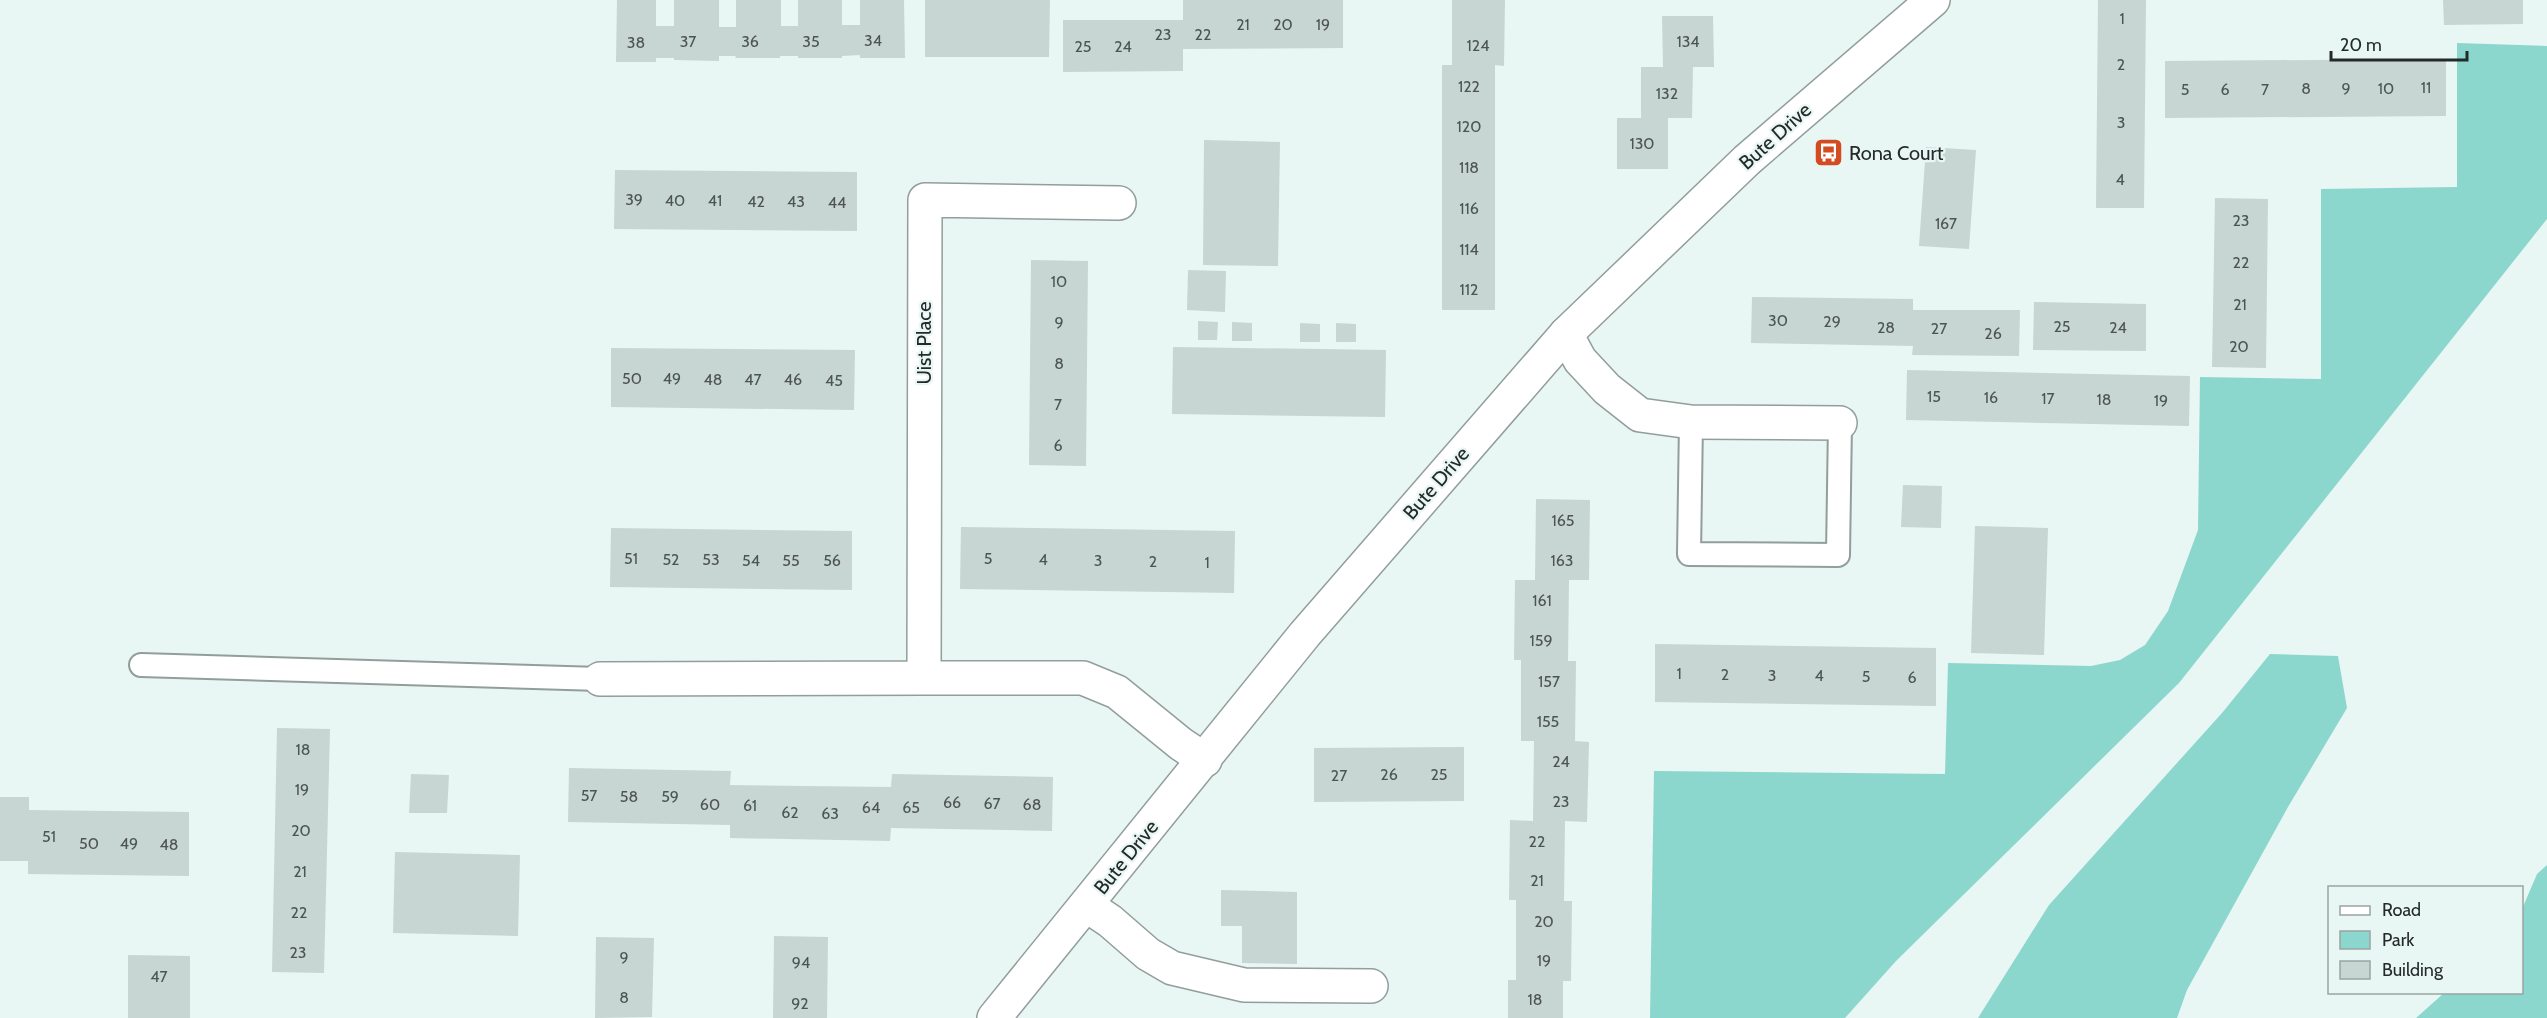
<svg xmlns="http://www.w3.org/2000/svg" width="2547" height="1018" font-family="Cabin,sans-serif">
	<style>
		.green { fill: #8bd7ce }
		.building { fill: #c7d5d3 }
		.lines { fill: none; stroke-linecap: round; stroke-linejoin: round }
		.service-casing { stroke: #919e9c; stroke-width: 26 }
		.minor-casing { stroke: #919e9c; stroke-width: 36 }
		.tertiary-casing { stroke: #919e9c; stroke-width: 36 }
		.service { stroke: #fff; stroke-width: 22 }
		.minor { stroke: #fff; stroke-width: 33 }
		.tertiary { stroke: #fff; stroke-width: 33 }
		.labels { text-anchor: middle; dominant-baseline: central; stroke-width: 4.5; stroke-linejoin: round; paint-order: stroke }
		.number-label { font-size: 16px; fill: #4d5554 }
		.street-label { font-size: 20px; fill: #242a29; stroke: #e8f6f4 }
		.poi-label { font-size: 20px; fill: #242a29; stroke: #e8f6f4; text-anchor: start }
	</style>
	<rect width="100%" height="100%" fill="#e8f6f4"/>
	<path class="green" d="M 2457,43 L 2547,46 L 2547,219 L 2179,683 L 1896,961 L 1845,1018 L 1650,1018 L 1654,771 L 1945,774 L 1948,663 L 2091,666 L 2120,660 L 2145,645 L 2168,611 L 2198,530 L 2200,377 L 2321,379 L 2321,189 L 2457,187 Z
		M 2270,654 L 2338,656 L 2347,708 L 2288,807 L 2187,990 L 2177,1018 L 1978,1018 L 2049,905 L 2222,713 Z
		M 2547,865 L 2547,1018 L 2416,1018 L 2444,993 L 2522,992 L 2522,909 L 2537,874 Z"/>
	<path class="building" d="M 617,0 L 656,0 L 656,26 L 674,26 L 674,0 L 719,0 L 719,27 L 736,27 L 736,0 L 781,0 L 781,26 L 798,26 L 798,0 L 842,0 L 842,25 L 860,25 L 860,0 L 904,0 L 905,58 L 860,58 L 860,55 L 842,56 L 842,58 L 798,58 L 798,56 L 780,56 L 780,58 L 735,58 L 736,56 L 719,56 L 719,61 L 674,60 L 674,58 L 656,58 L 656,62 L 616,62 Z
		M 925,0 L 1050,0 L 1049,57 L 925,57 Z
		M 1183,0 L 1343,0 L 1343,48 L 1183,49 L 1183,71 L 1063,72 L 1063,20 L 1183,20 Z
		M 1452,0 L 1505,0 L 1504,66 L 1495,65 L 1495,310 L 1442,310 L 1442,65 L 1452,65 Z
		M 2098,0 L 2146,0 L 2144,208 L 2096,208 Z
		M 2443,0 L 2523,0 L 2523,24 L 2444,25 Z
		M 1662,16 L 1713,16 L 1714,67 L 1693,67 L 1692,118 L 1668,118 L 1668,169 L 1617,169 L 1617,118 L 1641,118 L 1641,67 L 1663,67 Z
		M 2446,59 L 2446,116 L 2165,118 L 2165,61 Z
		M 1204,140 L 1280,142 L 1278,266 L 1203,265 Z
		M 1926,147 L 1976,150 L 1969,249 L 1919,246 Z
		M 615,170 L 857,172 L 857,231 L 614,229 Z
		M 2215,198 L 2268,199 L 2266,368 L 2212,367 Z
		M 1031,260 L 1088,261 L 1086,466 L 1029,465 Z
		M 1188,270 L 1226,271 L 1225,312 L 1187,310 Z
		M 1752,297 L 1913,299 L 1913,310 L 2020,310 L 2019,356 L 1912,355 L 1913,346 L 1751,343 Z
		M 2034,302 L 2146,304 L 2146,351 L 2033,350 Z
		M 1198,321 L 1218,322 L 1217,340 L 1198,340 Z
		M 1232,322 L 1252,323 L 1252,341 L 1232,341 Z
		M 1300,323 L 1320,324 L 1320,342 L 1300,342 Z
		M 1336,323 L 1356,324 L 1356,342 L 1336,342 Z
		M 1173,347 L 1386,350 L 1385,417 L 1172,414 Z
		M 611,348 L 855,350 L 854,410 L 611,407 Z
		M 1907,370 L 2190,376 L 2189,426 L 1906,420 Z
		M 1903,485 L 1942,486 L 1941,528 L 1901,527 Z
		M 1536,499 L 1590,500 L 1589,580 L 1569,580 L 1568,661 L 1576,661 L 1575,741 L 1589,742 L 1587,822 L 1565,821 L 1564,901 L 1572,901 L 1571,981 L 1563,981 L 1563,1018 L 1508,1018 L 1508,980 L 1516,980 L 1516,900 L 1509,900 L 1510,820 L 1533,821 L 1534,741 L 1521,741 L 1521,660 L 1514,660 L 1515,580 L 1535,580 Z
		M 1975,526 L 2048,528 L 2044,655 L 1971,653 Z
		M 961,527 L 1235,531 L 1234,593 L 960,589 Z
		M 611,528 L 852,531 L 852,590 L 610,587 Z
		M 1655,644 L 1936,648 L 1936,706 L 1655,702 Z
		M 277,728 L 330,729 L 324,973 L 272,972 Z
		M 1464,747 L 1464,801 L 1314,802 L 1314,748 Z
		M 569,768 L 731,771 L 730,785 L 891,787 L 892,774 L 1053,777 L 1052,831 L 891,828 L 890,841 L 730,838 L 730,825 L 568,822 Z
		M 411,774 L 449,775 L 447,813 L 409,813 Z
		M 0,797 L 29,797 L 29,810 L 189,812 L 189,876 L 28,874 L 28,861 L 0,861 Z
		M 395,852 L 520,855 L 518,936 L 393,933 Z
		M 1221,890 L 1297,892 L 1297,964 L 1242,963 L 1242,926 L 1221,926 Z
		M 774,936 L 828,937 L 827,1018 L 773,1018 Z
		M 596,937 L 654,938 L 652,1017 L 595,1018 Z
		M 128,955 L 190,956 L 190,1018 L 128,1018 Z"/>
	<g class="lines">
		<defs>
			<path id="service" d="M 1691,422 L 1689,554 L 1838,555 L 1840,423
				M 141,665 L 600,679"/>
			<path id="minor" d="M 1119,203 L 925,200 L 924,678 L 1083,678 L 1117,692 L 1181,744 L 1205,760
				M 1566,334 L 1580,360 L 1607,389 L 1640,415 L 1691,422 L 1840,423
				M 600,679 L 924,678
				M 1086,905 L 1110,921 L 1148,954 L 1172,968 L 1244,985 L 1371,986"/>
			<path id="tertiary" d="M 994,1018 L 1305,634 L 1566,334 L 1747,160 L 1933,0"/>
		</defs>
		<use href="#service" class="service-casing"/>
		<use href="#minor" class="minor-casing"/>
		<use href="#tertiary" class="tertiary-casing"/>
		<use href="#service" class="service"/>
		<use href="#minor" class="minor"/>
		<use href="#tertiary" class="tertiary"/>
	</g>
	<defs>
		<symbol id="bus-square" viewBox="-11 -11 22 22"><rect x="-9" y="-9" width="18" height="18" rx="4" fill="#d34b21" stroke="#e8f6f4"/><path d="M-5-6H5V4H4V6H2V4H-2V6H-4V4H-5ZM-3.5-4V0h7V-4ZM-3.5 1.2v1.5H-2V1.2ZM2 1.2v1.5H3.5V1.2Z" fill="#fff"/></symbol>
	</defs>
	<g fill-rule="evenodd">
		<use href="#bus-square" x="1812" y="136" width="33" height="33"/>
	</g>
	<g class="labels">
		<g class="number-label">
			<text x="2122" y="18">1</text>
			<text x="1243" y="24">21</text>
			<text x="1283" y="24">20</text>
			<text x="1323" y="24">19</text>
			<text x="1163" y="34">23</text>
			<text x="1203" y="34">22</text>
			<text x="873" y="40">34</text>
			<text x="688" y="41">37</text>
			<text x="750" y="41">36</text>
			<text x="811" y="41">35</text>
			<text x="1688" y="41">134</text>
			<text x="636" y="42">38</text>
			<text x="1478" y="45">124</text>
			<text x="1083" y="46">25</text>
			<text x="1123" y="46">24</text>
			<text x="2121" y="64">2</text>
			<text x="1469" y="86">122</text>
			<text x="2426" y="87">11</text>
			<text x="2306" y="88">8</text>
			<text x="2346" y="88">9</text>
			<text x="2386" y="88">10</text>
			<text x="2185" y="89">5</text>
			<text x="2225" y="89">6</text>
			<text x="2265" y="89">7</text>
			<text x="1667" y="93">132</text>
			<text x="2121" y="122">3</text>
			<text x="1469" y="126">120</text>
			<text x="1642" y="143">130</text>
			<text x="1469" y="167">118</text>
			<text x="2120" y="179">4</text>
			<text x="634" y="199">39</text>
			<text x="675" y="200">40</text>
			<text x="715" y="200">41</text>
			<text x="756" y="201">42</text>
			<text x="796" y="201">43</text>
			<text x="837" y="202">44</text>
			<text x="1469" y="208">116</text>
			<text x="2241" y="220">23</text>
			<text x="1946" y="223">167</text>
			<text x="1469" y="249">114</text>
			<text x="2241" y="262">22</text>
			<text x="1059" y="281">10</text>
			<text x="1469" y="289">112</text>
			<text x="2240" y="304">21</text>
			<text x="1778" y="320">30</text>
			<text x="1832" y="321">29</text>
			<text x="1059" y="322">9</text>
			<text x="2062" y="326">25</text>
			<text x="1886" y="327">28</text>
			<text x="2118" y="327">24</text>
			<text x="1939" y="328">27</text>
			<text x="1993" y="333">26</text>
			<text x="2239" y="346">20</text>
			<text x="1059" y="363">8</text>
			<text x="632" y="378">50</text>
			<text x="672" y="378">49</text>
			<text x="713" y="379">48</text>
			<text x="753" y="379">47</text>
			<text x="793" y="379">46</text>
			<text x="834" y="380">45</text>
			<text x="1934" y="396">15</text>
			<text x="1991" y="397">16</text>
			<text x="2048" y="398">17</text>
			<text x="2104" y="399">18</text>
			<text x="2161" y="400">19</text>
			<text x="1058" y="404">7</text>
			<text x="1058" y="445">6</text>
			<text x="1563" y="520">165</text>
			<text x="631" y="558">51</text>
			<text x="988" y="558">5</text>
			<text x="671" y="559">52</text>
			<text x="711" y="559">53</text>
			<text x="1043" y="559">4</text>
			<text x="751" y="560">54</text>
			<text x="791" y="560">55</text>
			<text x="832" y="560">56</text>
			<text x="1098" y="560">3</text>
			<text x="1562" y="560">163</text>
			<text x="1153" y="561">2</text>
			<text x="1207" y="562">1</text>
			<text x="1542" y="600">161</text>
			<text x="1541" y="640">159</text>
			<text x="1679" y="673">1</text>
			<text x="1725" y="674">2</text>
			<text x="1772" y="675">3</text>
			<text x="1819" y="675">4</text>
			<text x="1866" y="676">5</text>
			<text x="1912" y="677">6</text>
			<text x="1549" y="681">157</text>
			<text x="1548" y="721">155</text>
			<text x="303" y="749">18</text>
			<text x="1561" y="761">24</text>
			<text x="1389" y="774">26</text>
			<text x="1439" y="774">25</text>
			<text x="1339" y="775">27</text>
			<text x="302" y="789">19</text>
			<text x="589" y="795">57</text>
			<text x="629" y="796">58</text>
			<text x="670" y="796">59</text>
			<text x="1561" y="801">23</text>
			<text x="952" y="802">66</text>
			<text x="992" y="803">67</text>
			<text x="710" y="804">60</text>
			<text x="1032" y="804">68</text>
			<text x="750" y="805">61</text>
			<text x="871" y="807">64</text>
			<text x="911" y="807">65</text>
			<text x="790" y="812">62</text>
			<text x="830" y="813">63</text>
			<text x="301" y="830">20</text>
			<text x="49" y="836">51</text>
			<text x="1537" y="841">22</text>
			<text x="89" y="843">50</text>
			<text x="129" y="843">49</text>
			<text x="169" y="844">48</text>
			<text x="300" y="871">21</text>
			<text x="1537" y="880">21</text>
			<text x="299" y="912">22</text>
			<text x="1544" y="921">20</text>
			<text x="298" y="952">23</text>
			<text x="624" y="957">9</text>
			<text x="1544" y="960">19</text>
			<text x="801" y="962">94</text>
			<text x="159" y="976">47</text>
			<text x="624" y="997">8</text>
			<text x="1535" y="999">18</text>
			<text x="800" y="1003">92</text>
		</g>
		<g class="street-label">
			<text transform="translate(1775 136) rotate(-42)">Bute Drive</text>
			<text transform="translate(924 343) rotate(-90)">Uist Place</text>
			<text transform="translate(1436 483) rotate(-49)">Bute Drive</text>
			<text transform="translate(1126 857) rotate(-51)">Bute Drive</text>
		</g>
		<g class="poi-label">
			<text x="1849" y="153">Rona Court</text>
		</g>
	</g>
	<rect x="2328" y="886" width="195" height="108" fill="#e8f6f4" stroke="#9aa4a3" stroke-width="1.5"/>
	<rect x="2340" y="906" width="30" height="9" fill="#ffffff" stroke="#9aa4a3" stroke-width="1.5"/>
	<text x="2382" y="916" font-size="18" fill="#242a29">Road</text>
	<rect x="2340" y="931" width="30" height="18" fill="#8bd7ce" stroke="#9aa4a3" stroke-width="1.5"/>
	<text x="2382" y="946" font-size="18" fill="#242a29">Park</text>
	<rect x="2340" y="961" width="30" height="18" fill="#c7d5d3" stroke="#9aa4a3" stroke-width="1.5"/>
	<text x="2382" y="976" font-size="18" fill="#242a29">Building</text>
	<path d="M2331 51v9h136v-9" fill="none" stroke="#242a29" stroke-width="3"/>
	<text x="2340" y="51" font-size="18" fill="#242a29" stroke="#e8f6f4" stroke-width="4.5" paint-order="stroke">20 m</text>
</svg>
